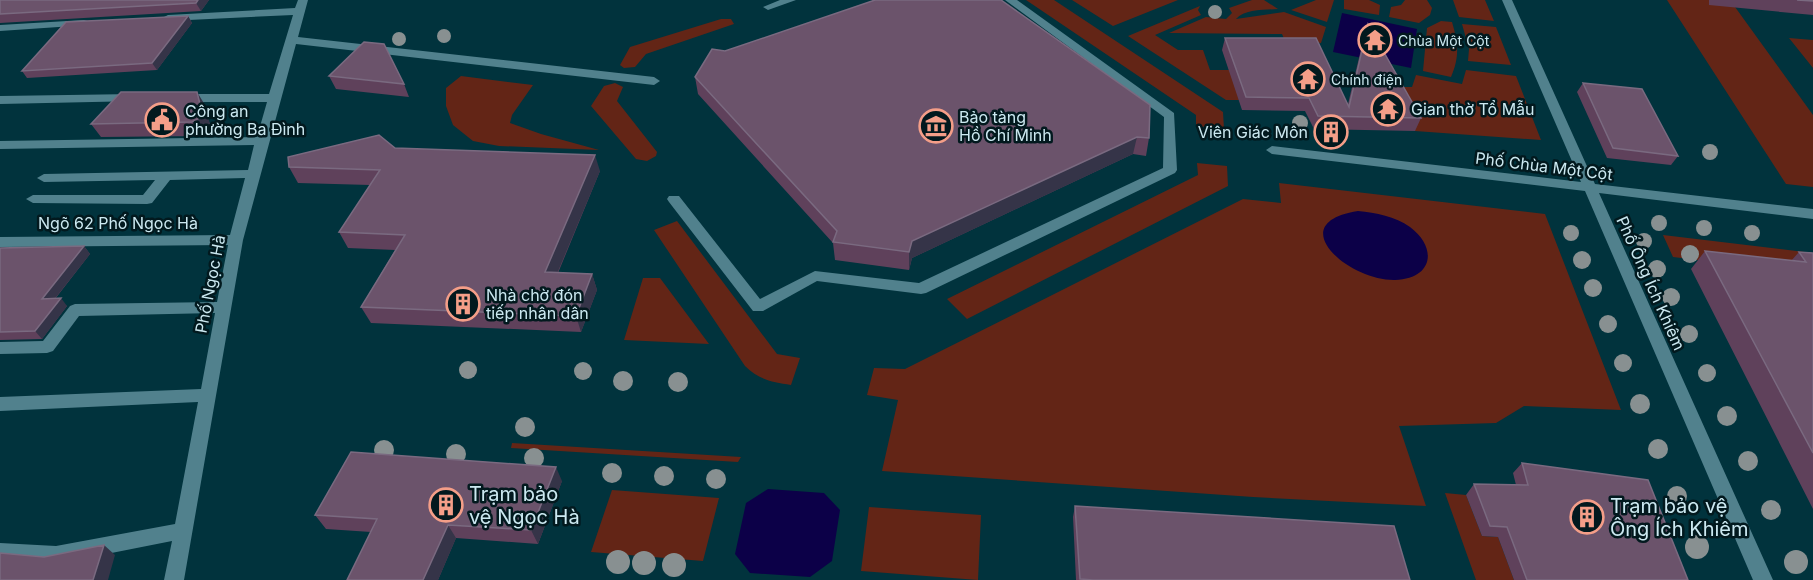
<svg xmlns="http://www.w3.org/2000/svg" width="1813" height="580" font-family="Inter,sans-serif">
	<style>
		.green { fill: #632516 }
		.water { fill: #0c0048 }
		.lines { fill: none; stroke-linecap: round; stroke-linejoin: round }
		.minor { fill: #51818d; fill-rule: evenodd }
		.tree { fill: #889091 }
		.wall { fill: #5f415b }
		.shaded-wall { fill: #353448 }
		.building { fill: #6b536b; stroke: #7a6a80; stroke-width: 1.5 }
		.labels { text-anchor: middle; dominant-baseline: central; stroke-width: 5; stroke-linejoin: round; paint-order: stroke }
		.far-poi-label { font-size: 14px; fill: #cce9f1; stroke: #02191e; text-anchor: start }
		.poi-label { font-size: 16px; fill: #cce9f1; stroke: #02191e; text-anchor: start }
		.street-label { font-size: 16px; fill: #cce9f1; stroke: #02191e }
		.near-poi-label { font-size: 20px; fill: #cce9f1; stroke: #02191e; text-anchor: start }
	</style>
	<rect width="100%" height="100%" fill="#01333d"/>
	<path class="green" d="M 1026,0 L 1054,0 L 1223,112 L 1224,129 L 1196,126 L 1196,115 Z
		M 1072,0 L 1178,0 L 1113,26 Z
		M 1252,0 L 1264,0 L 1278,9 C 1265,10 1245,9 1236,19 L 1284,12 L 1326,27 L 1321,43 L 1285,41 L 1282,34 L 1169,33 L 1206,17 L 1226,19 L 1232,13 L 1229,8 Z
		M 1316,0 L 1334,0 L 1327,22 L 1291,10 Z
		M 1344,0 L 1369,0 L 1380,5 L 1379,15 L 1344,9 Z
		M 1405,0 L 1427,0 L 1432,8 L 1430,15 L 1419,23 L 1389,17 L 1391,7 L 1401,5 Z
		M 1453,0 L 1485,0 L 1494,21 L 1459,17 Z
		M 1667,0 L 1730,0 L 1813,115 L 1813,187 L 1786,184 Z
		M 1200,6 L 1198,10 L 1201,15 L 1155,35 L 1178,50 L 1203,50 L 1210,70 L 1271,70 L 1237,93 L 1239,100 L 1226,100 L 1128,36 Z
		M 721,19 L 731,19 L 734,24 L 646,54 L 635,67 L 624,68 L 620,65 L 630,47 Z
		M 1441,21 L 1452,22 C 1458,42 1460,57 1451,77 L 1423,71 L 1427,28 Z
		M 1462,24 L 1496,27 L 1511,65 L 1468,61 L 1469,49 Z
		M 1789,38 L 1813,40 L 1813,68 Z
		M 1466,70 L 1516,76 L 1541,140 L 1415,131 L 1408,117 L 1424,117 L 1416,102 L 1400,102 L 1391,87 L 1412,87 L 1416,75 L 1462,84 Z
		M 461,76 L 533,85 L 512,115 L 510,123 L 541,134 L 599,150 L 499,146 L 473,141 L 453,125 L 446,106 L 446,88 Z
		M 615,83 L 623,87 L 617,101 L 657,152 L 656,156 L 647,161 L 636,159 L 591,106 L 604,86 Z
		M 1197,163 L 1227,166 L 1228,186 L 967,319 L 947,299 L 1198,175 Z
		M 1279,183 L 1545,214 L 1621,410 L 1524,406 L 1496,423 L 1399,426 L 1426,506 L 1253,497 L 882,471 L 898,400 L 867,395 L 874,368 L 905,369 L 1243,199 L 1281,203 Z
		M 677,221 L 777,354 L 800,358 L 791,385 C 772,382 759,380 745,366 L 654,230 Z
		M 1663,235 L 1813,253 L 1813,274 L 1673,257 Z
		M 643,278 L 660,278 L 709,344 L 624,340 Z
		M 512,443 L 741,457 L 738,462 L 511,448 Z
		M 612,490 L 719,498 L 703,561 L 591,552 Z
		M 1445,493 L 1466,495 L 1482,536 L 1498,537 L 1514,580 L 1476,580 Z
		M 869,507 L 981,515 L 978,580 L 861,571 Z"/>
	<path class="water" d="M 1342,13 L 1417,29 L 1411,68 L 1333,52 Z
		M 1358,211 C 1376,213 1395,216 1410,227 C 1438,248 1433,279 1395,280 C 1349,281 1281,223 1358,211 Z
		M 768,489 L 824,493 L 840,510 L 832,561 L 810,577 L 750,573 L 735,554 L 746,503 Z"/>
	<g class="lines">
		<path class="minor" d="M 298,0 L 308,0 L 298,37 L 654,77 L 660,81 L 654,85 L 296,44 L 243,240 L 184,580 L 164,580 L 172,541 L 56,564 L 0,559 L 0,543 L 56,546 L 175,524 L 198,402 L 0,411 L 0,397 L 201,389 L 215,313 L 79,316 L 53,351 L 47,353 L 0,354 L 0,342 L 43,341 L 70,306 L 75,304 L 217,302 L 228,245 L 0,247 L 0,237 L 230,235 L 245,178 L 170,180 L 152,203 L 147,204 L 33,203 L 26,199 L 33,195 L 143,195 L 155,180 L 44,182 L 37,178 L 44,174 L 248,170 L 254,145 L 0,149 L 0,141 L 257,137 L 267,102 L 180,102 L 174,98 L 180,94 L 269,94 L 293,15 L 168,21 L 162,18 L 168,15 L 295,8 Z
			M 780,0 L 796,0 L 768,10 L 763,7 Z
			M 1005,0 L 1017,0 L 1174,113 L 1177,170 L 1175,173 L 926,293 L 921,294 L 817,281 L 763,311 L 753,311 L 669,202 L 667,199 L 669,196 L 679,196 L 760,299 L 815,271 L 919,283 L 1163,168 L 1164,117 Z
			M 1502,0 L 1512,0 L 1595,184 L 1813,209 L 1813,219 L 1599,193 L 1773,580 L 1753,580 L 1585,191 L 1272,154 L 1266,150 L 1272,146 L 1581,182 Z
			M 84,20 L 88,21 L 88,25 L 0,31 L 0,25 Z
			M 135,94 L 139,95 L 139,101 L 0,104 L 0,96 Z"/>
	</g>
	<g class="tree">
		<circle cx="1215" cy="12" r="7"/>
		<circle cx="444" cy="36" r="7"/>
		<circle cx="399" cy="39" r="7"/>
		<circle cx="1300" cy="123" r="8"/>
		<circle cx="1710" cy="152" r="8"/>
		<circle cx="1659" cy="223" r="8"/>
		<circle cx="1704" cy="228" r="8"/>
		<circle cx="1571" cy="233" r="8"/>
		<circle cx="1752" cy="233" r="8"/>
		<circle cx="1644" cy="241" r="8"/>
		<circle cx="1690" cy="254" r="9"/>
		<circle cx="1582" cy="260" r="9"/>
		<circle cx="1657" cy="269" r="9"/>
		<circle cx="1593" cy="288" r="9"/>
		<circle cx="1671" cy="297" r="9"/>
		<circle cx="1608" cy="324" r="9"/>
		<circle cx="1689" cy="334" r="9"/>
		<circle cx="1623" cy="363" r="9"/>
		<circle cx="468" cy="370" r="9"/>
		<circle cx="583" cy="371" r="9"/>
		<circle cx="1707" cy="373" r="9"/>
		<circle cx="623" cy="381" r="10"/>
		<circle cx="678" cy="382" r="10"/>
		<circle cx="1640" cy="404" r="10"/>
		<circle cx="1727" cy="416" r="10"/>
		<circle cx="525" cy="427" r="10"/>
		<circle cx="1658" cy="449" r="10"/>
		<circle cx="384" cy="450" r="10"/>
		<circle cx="456" cy="454" r="10"/>
		<circle cx="534" cy="458" r="10"/>
		<circle cx="1748" cy="461" r="10"/>
		<circle cx="612" cy="473" r="10"/>
		<circle cx="664" cy="476" r="10"/>
		<circle cx="716" cy="479" r="10"/>
		<circle cx="1677" cy="496" r="10"/>
		<circle cx="1771" cy="510" r="10"/>
		<circle cx="1697" cy="547" r="12"/>
		<circle cx="618" cy="562" r="12"/>
		<circle cx="1796" cy="562" r="12"/>
		<circle cx="644" cy="563" r="12"/>
		<circle cx="674" cy="565" r="12"/>
	</g>
	<path class="wall" d="M 0,0 L 209,0 L 201,11 L 0,23 Z
		M 1709,0 L 1813,0 L 1813,15 L 1709,5 Z
		M 188,16 L 192,23 L 157,70 L 27,78 L 22,71 Z
		M 1368,24 L 1421,118 L 1415,131 L 1314,129 L 1305,111 L 1242,110 L 1222,50 L 1225,38 L 1348,104 L 1364,37 Z
		M 725,51 L 1149,138 L 1146,156 L 1133,154 L 912,258 L 909,270 L 835,260 L 833,243 L 698,94 L 695,77 Z
		M 329,76 L 404,84 L 409,97 L 336,89 Z
		M 1583,83 L 1678,156 L 1671,165 L 1607,158 L 1577,92 Z
		M 205,105 L 211,129 L 200,136 L 101,137 L 91,124 Z
		M 395,148 L 600,171 L 558,273 L 592,274 L 597,290 L 581,332 L 371,323 L 361,307 L 395,250 L 348,248 L 339,232 L 370,185 L 298,183 L 289,167 Z
		M 84,246 L 90,254 L 55,299 L 67,306 L 42,339 L 0,340 L 0,248 Z
		M 1705,251 L 1791,261 L 1799,252 L 1813,253 L 1813,509 L 1691,269 Z
		M 1522,463 L 1688,580 L 1514,580 L 1498,537 L 1482,536 L 1466,495 L 1474,484 L 1516,485 L 1513,473 Z
		M 562,481 L 538,544 L 456,538 L 438,580 L 347,580 L 371,532 L 326,529 L 315,515 Z
		M 1075,506 L 1410,580 L 1076,580 L 1073,517 Z"/>
	<path class="shaded-wall" d="M 198,0 L 209,0 L 201,11 L 196,3 Z
		M 188,16 L 192,23 L 157,70 L 152,63 Z
		M 197,92 L 205,105 L 211,129 L 200,136 L 192,122 Z
		M 1137,137 L 1133,154 L 912,258 L 909,270 L 909,252 L 912,241 Z
		M 595,155 L 600,171 L 551,288 L 545,272 Z
		M 84,246 L 90,254 L 49,306 L 42,299 Z
		M 592,274 L 597,290 L 581,332 L 576,316 Z
		M 61,298 L 67,306 L 42,339 L 35,331 Z
		M 556,467 L 562,481 L 538,544 L 531,530 Z
		M 448,525 L 456,538 L 438,580 L 423,580 Z
		M 104,545 L 115,555 L 108,580 L 93,580 Z"/>
	<path class="building" d="M 0,0 L 198,0 L 196,3 L 0,14 Z
		M 875,0 L 1001,0 L 1150,105 L 1149,138 L 1137,137 L 912,241 L 909,252 L 833,242 L 837,231 L 695,77 L 712,49 L 725,51 Z
		M 1797,0 L 1813,0 L 1813,1 Z
		M 188,16 L 152,63 L 22,71 L 66,22 Z
		M 1368,24 L 1421,118 L 1318,116 L 1309,98 L 1246,97 L 1225,38 L 1316,38 L 1349,107 Z
		M 364,42 L 384,44 L 404,84 L 329,76 Z
		M 1583,83 L 1642,89 L 1678,156 L 1613,148 Z
		M 121,92 L 197,92 L 203,116 L 192,122 L 91,124 Z
		M 379,135 L 395,148 L 595,155 L 545,272 L 592,274 L 576,316 L 361,307 L 405,235 L 339,232 L 380,170 L 289,167 L 288,157 Z
		M 84,246 L 42,299 L 61,298 L 35,331 L 0,332 L 0,248 Z
		M 1705,251 L 1806,262 L 1799,252 L 1813,253 L 1813,453 Z
		M 351,452 L 556,467 L 531,530 L 448,525 L 423,580 L 347,580 L 377,519 L 315,515 Z
		M 1522,463 L 1648,480 L 1688,580 L 1527,580 L 1507,527 L 1490,526 L 1474,484 L 1528,485 Z
		M 1075,506 L 1394,526 L 1410,580 L 1093,580 L 1080,579 Z
		M 104,545 L 93,580 L 0,580 L 0,553 L 44,557 Z"/>
	<defs>
		<symbol id="temple-ring" viewBox="-11 -11 22 22"><circle r="9.5" fill="#02191e" stroke="#f49e88" stroke-width="1.5"/><path d="M0-6L5-2H3V0L6.5 2.5H4V6H1.5V3h-3V6H-4V2.5H-6.5L-3 0V-2H-5Z" fill="#f49e88"/></symbol>
		<symbol id="civic-ring" viewBox="-11 -11 22 22"><circle r="9.5" fill="#02191e" stroke="#f49e88" stroke-width="1.5"/><path d="M-.6-6.5H3V-4.5H.6V-3L4-1V1h2V6H-6V1h2V-1L-.6-3ZM-1.2 2.5V6h2.4V2.5Z" fill="#f49e88"/></symbol>
		<symbol id="museum-ring" viewBox="-11 -11 22 22"><circle r="9.5" fill="#02191e" stroke="#f49e88" stroke-width="1.5"/><path d="M0-6L6-3V-2H-6V-3ZM-5-1h2V3h-2ZM-1-1h2V3h-2ZM3-1h2V3H3ZM-6 4H6V6H-6Z" fill="#f49e88"/></symbol>
		<symbol id="building-ring" viewBox="-11 -11 22 22"><circle r="9.5" fill="#02191e" stroke="#f49e88" stroke-width="1.5"/><path d="M-4-6H4V6H1V3H-1V6H-4ZM-2.5-4.3h1.7v1.8h-1.7ZM.8-4.3h1.7v1.8H.8ZM-2.5-1h1.7V.8h-1.7ZM.8-1h1.7V.8H.8Z" fill="#f49e88"/></symbol>
	</defs>
	<g fill-rule="evenodd">
		<use href="#temple-ring" x="1356" y="21" width="38" height="38"/>
		<use href="#temple-ring" x="1289" y="60" width="38" height="38"/>
		<use href="#temple-ring" x="1369" y="90" width="38" height="38"/>
		<use href="#civic-ring" x="143" y="101" width="38" height="38"/>
		<use href="#museum-ring" x="917" y="107" width="38" height="38"/>
		<use href="#building-ring" x="1312" y="113" width="38" height="38"/>
		<use href="#building-ring" x="444" y="285" width="38" height="38"/>
		<use href="#building-ring" x="427" y="486" width="38" height="38"/>
		<use href="#building-ring" x="1568" y="498" width="38" height="38"/>
	</g>
	<g class="labels">
		<g class="far-poi-label">
			<text x="1398" y="40">Chùa Một Cột</text>
			<text x="1331" y="79">Chính điện</text>
		</g>
		<g class="poi-label">
			<text x="1411" y="109">Gian thờ Tổ Mẫu</text>
			<text x="185" y="111">Công an<tspan x="185" dy="18">phường Ba Đình</tspan></text>
			<text x="959" y="117">Bảo tàng<tspan x="959" dy="18">Hồ Chí Minh</tspan></text>
			<text x="1308" y="132" text-anchor="end">Viên Giác Môn</text>
			<text x="486" y="295">Nhà chờ đón<tspan x="486" dy="18">tiếp nhân dân</tspan></text>
		</g>
		<g class="street-label">
			<text transform="translate(1544 166) rotate(7)">Phố Chùa Một Cột</text>
			<text x="118" y="223">Ngõ 62 Phố Ngọc Hà</text>
			<text transform="translate(1651 283) rotate(66)">Phố Ông Ích Khiêm</text>
			<text transform="translate(210 284) rotate(-79)">Phố Ngọc Hà</text>
		</g>
		<g class="near-poi-label">
			<text x="469" y="494">Trạm bảo<tspan x="469" dy="23">vệ Ngọc Hà</tspan></text>
			<text x="1610" y="506">Trạm bảo vệ<tspan x="1610" dy="23">Ông Ích Khiêm</tspan></text>
		</g>
	</g>
</svg>
